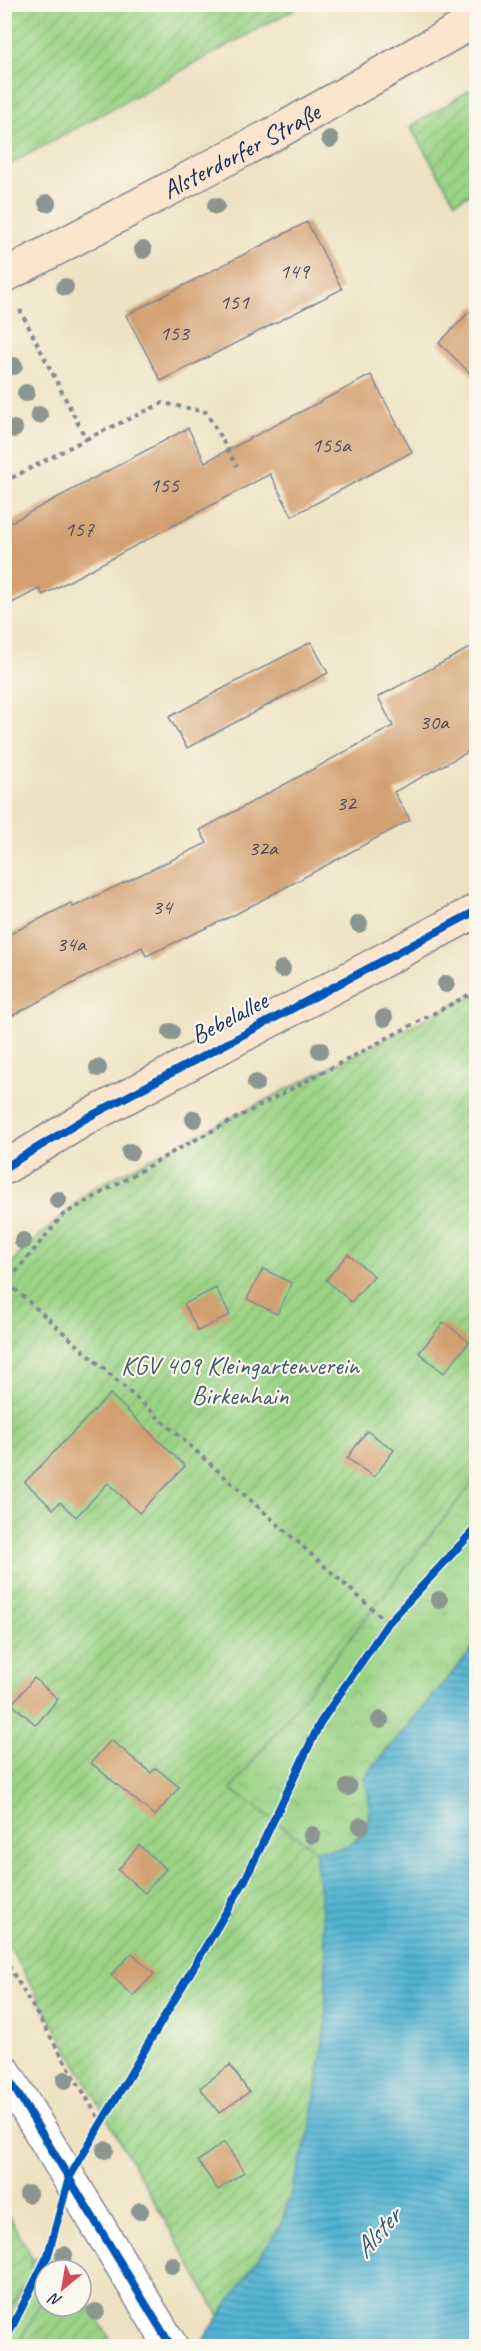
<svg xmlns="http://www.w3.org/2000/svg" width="481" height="2351" font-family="Caveat,sans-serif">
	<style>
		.park { fill: url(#park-crowns); stroke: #5a8172; stroke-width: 1.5 }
		.garden { fill: url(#garden-furrows); stroke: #5a8172; stroke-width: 1.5 }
		.water { fill: url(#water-rules); stroke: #377198; stroke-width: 1.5 }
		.building { fill: #d29f70 }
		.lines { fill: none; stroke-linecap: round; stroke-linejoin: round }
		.street-casing { stroke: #848890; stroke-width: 36 }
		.secondary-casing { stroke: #848890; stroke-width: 36 }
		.path { stroke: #848890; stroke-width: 4; stroke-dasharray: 4.5 4.5; stroke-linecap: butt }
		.street { stroke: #fff; stroke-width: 33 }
		.secondary { stroke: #fbe5cf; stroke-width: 33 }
		.cycleway-casing { stroke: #fbf7ec; stroke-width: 11 }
		.cycleway { stroke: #0057b8; stroke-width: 8 }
		.tree { fill: #8c9691 }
		.labels { text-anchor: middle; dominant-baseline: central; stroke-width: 4.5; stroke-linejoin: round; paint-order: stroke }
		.number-label { font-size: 22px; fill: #494b62 }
		.street-label { font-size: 26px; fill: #1b2f5e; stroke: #fbf7ec }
		.park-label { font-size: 26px; fill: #3b5868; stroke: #fbf7ec }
		.water-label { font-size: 27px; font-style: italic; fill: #2c5780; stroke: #fbf7ec }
	</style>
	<defs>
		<pattern id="park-crowns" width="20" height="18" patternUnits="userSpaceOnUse" patternTransform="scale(1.5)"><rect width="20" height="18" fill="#9ad386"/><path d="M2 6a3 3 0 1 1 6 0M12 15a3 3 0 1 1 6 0" fill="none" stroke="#84b576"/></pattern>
		<pattern id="garden-furrows" width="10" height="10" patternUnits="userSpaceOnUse" patternTransform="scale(1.5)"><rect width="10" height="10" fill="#9ad386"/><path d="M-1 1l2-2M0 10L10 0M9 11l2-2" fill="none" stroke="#84b576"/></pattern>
		<pattern id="water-rules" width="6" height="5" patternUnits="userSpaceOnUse" patternTransform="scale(1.5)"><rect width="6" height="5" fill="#53b3d1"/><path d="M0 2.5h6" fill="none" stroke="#4492ad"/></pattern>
	</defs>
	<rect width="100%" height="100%" fill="#fbf7ec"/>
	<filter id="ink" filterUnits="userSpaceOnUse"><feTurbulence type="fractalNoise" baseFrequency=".0167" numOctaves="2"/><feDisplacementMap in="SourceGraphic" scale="12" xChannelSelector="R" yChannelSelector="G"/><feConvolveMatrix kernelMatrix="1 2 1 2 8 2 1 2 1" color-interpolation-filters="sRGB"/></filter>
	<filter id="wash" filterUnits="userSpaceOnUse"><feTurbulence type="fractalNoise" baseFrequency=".008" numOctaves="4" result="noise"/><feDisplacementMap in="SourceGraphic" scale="24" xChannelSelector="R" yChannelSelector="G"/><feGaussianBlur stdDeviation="1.35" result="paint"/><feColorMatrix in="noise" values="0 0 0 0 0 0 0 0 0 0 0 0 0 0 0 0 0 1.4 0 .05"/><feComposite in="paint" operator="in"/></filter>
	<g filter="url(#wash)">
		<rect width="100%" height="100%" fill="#eee2c3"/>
		<path class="park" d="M 476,1478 L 476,1645 L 364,1777 C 378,1820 365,1853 315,1850 L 231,1789 Z
			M 33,2258 L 64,2260 L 58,2270 L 45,2270 L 45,2295 L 17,2346 L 5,2346 L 5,2315 L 31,2278 Z"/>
		<path class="garden" d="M 5,4 L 302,4 L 302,5 L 5,167 Z
			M 476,86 L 476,191 L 455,202 L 410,127 Z
			M 476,993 L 476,1478 L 231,1789 L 315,1850 L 326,1949 L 326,2021 L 311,2126 L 281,2225 L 220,2317 L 5,1939 L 4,1273 L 19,1254 L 95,1187 Z
			M 5,2211 C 38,2266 44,2260 5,2315 Z
			M 81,2290 L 114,2346 L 17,2346 L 45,2295 L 45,2306 L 81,2306 Z"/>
		<path class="water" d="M 476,1645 L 476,2346 L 199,2346 L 281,2225 L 311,2126 L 326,2021 L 326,1949 L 315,1850 C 365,1853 378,1820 364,1778 Z"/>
		<g id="blocks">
			<path class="building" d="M 307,222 L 342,289 L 161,381 L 126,315 Z
				M 477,304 L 477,380 L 439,343 Z
				M 371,375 L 412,452 L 292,516 L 270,474 L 43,595 L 39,589 L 4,607 L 4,526 L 188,428 L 205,462 Z
				M 311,642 L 328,673 L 187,748 L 169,717 Z
				M 477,644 L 477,747 L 394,792 L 410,820 L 236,914 L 146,956 L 142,947 L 4,1020 L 4,937 L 71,903 L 73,907 L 207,843 L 200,830 L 393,726 L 378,697 Z
				M 348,1254 L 374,1276 L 351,1302 L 326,1280 Z
				M 263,1269 L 292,1283 L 277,1314 L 247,1299 Z
				M 216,1288 L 230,1315 L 198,1331 L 184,1304 Z
				M 444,1322 L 469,1342 L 444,1373 L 419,1353 Z
				M 110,1394 L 185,1466 L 139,1513 L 108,1483 L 76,1517 L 60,1502 L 53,1509 L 25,1482 Z
				M 367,1431 L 394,1450 L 374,1477 L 347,1458 Z
				M 34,1678 L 58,1699 L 36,1725 L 12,1704 Z
				M 111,1740 L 151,1773 L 156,1768 L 179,1787 L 155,1816 L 91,1763 Z
				M 139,1845 L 166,1869 L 145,1893 L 118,1870 Z
				M 132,1953 L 154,1974 L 133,1996 L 111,1975 Z
				M 230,2065 L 249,2092 L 219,2113 L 200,2088 Z
				M 224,2142 L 244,2172 L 218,2190 L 198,2161 Z"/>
		</g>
	</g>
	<g filter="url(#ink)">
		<use href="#blocks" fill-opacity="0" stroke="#848890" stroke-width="1.5"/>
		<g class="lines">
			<defs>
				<path id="street" d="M 4,2071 L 171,2346"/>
				<g id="secondary">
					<path id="s1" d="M 4,276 L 281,130 L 476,20"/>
					<path d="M 4,1168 L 83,1120 L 476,911"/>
				</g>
			</defs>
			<use href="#street" class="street-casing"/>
			<use href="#secondary" class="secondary-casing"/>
			<path class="path" d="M 86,439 L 163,403 L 206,412 L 237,466
				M 4,482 L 86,439 L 20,310
				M 8,1283 L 388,1623
				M 4,1286 L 63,1215 L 180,1148 L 476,991
				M 4,1958 L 102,2124
				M 91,2142 L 245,1880 L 320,1723 L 388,1623 L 476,1528
				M 4,2343 L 48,2255 L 55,2229"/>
			<use href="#street" class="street"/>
			<use href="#secondary" class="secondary"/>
			<defs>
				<path id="cycleway" d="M 4,1168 L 83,1120 L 476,911
					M 4,2071 L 171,2346
					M 4,2343 L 48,2255 L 69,2178 L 245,1880 L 320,1723 L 388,1623 L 476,1528"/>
			</defs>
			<use href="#cycleway" class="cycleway-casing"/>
			<use href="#cycleway" class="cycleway"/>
		</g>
		<g class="tree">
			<circle cx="330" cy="139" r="9"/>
			<circle cx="47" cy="203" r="9"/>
			<circle cx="216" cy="206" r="9"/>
			<circle cx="143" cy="250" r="9"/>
			<circle cx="65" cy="287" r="9"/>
			<circle cx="14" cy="366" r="9"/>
			<circle cx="26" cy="393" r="9"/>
			<circle cx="39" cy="415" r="9"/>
			<circle cx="14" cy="429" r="9"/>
			<circle cx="359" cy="924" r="9"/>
			<circle cx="282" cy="969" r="9"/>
			<circle cx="446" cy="984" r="9"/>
			<circle cx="384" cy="1018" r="9"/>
			<circle cx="171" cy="1032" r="9"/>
			<circle cx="320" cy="1050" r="9"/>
			<circle cx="98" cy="1068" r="9"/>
			<circle cx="256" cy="1083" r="9"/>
			<circle cx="194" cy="1119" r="9"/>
			<circle cx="130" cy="1152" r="9"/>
			<circle cx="58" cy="1200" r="9"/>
			<circle cx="23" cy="1241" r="9"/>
			<circle cx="439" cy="1600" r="9"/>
			<circle cx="380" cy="1720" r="9"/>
			<circle cx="348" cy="1787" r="9"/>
			<circle cx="361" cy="1826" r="9"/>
			<circle cx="312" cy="1835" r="9"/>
			<circle cx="65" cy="2080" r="9"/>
			<circle cx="105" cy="2150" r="9"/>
			<circle cx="28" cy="2194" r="9"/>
			<circle cx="140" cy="2211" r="9"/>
			<circle cx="64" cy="2255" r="9"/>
			<circle cx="172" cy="2265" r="9"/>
			<circle cx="96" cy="2312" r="9"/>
		</g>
	</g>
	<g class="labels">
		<g class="number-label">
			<text x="294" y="271">149</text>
			<text x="234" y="302">151</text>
			<text x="174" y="333">153</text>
			<text x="331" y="445">155a</text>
			<text x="164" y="485">155</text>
			<text x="79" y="529">157</text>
			<text x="434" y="722">30a</text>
			<text x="346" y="803">32</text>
			<text x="263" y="848">32a</text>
			<text x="162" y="907">34</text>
			<text x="71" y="944">34a</text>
		</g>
		<g class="street-label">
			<text stroke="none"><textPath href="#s1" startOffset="268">Alsterdorfer Straße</textPath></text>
			<text transform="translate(229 1018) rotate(-28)">Bebelallee</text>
		</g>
		<g class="park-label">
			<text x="240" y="1365">KGV 409 Kleingartenverein<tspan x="240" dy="30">Birkenhain</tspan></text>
		</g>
		<g class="water-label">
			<text transform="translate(377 2233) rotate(-49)">Alster</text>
		</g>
	</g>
	<rect width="481" height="2351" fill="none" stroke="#fbf7ec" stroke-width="24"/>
	<g transform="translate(63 2288) rotate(210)"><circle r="28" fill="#fbf7ec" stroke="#a1a7b3" stroke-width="1.5"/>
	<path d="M0-4.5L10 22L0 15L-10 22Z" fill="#d1495b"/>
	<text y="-9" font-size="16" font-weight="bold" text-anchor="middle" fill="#1b2f5e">N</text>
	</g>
</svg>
